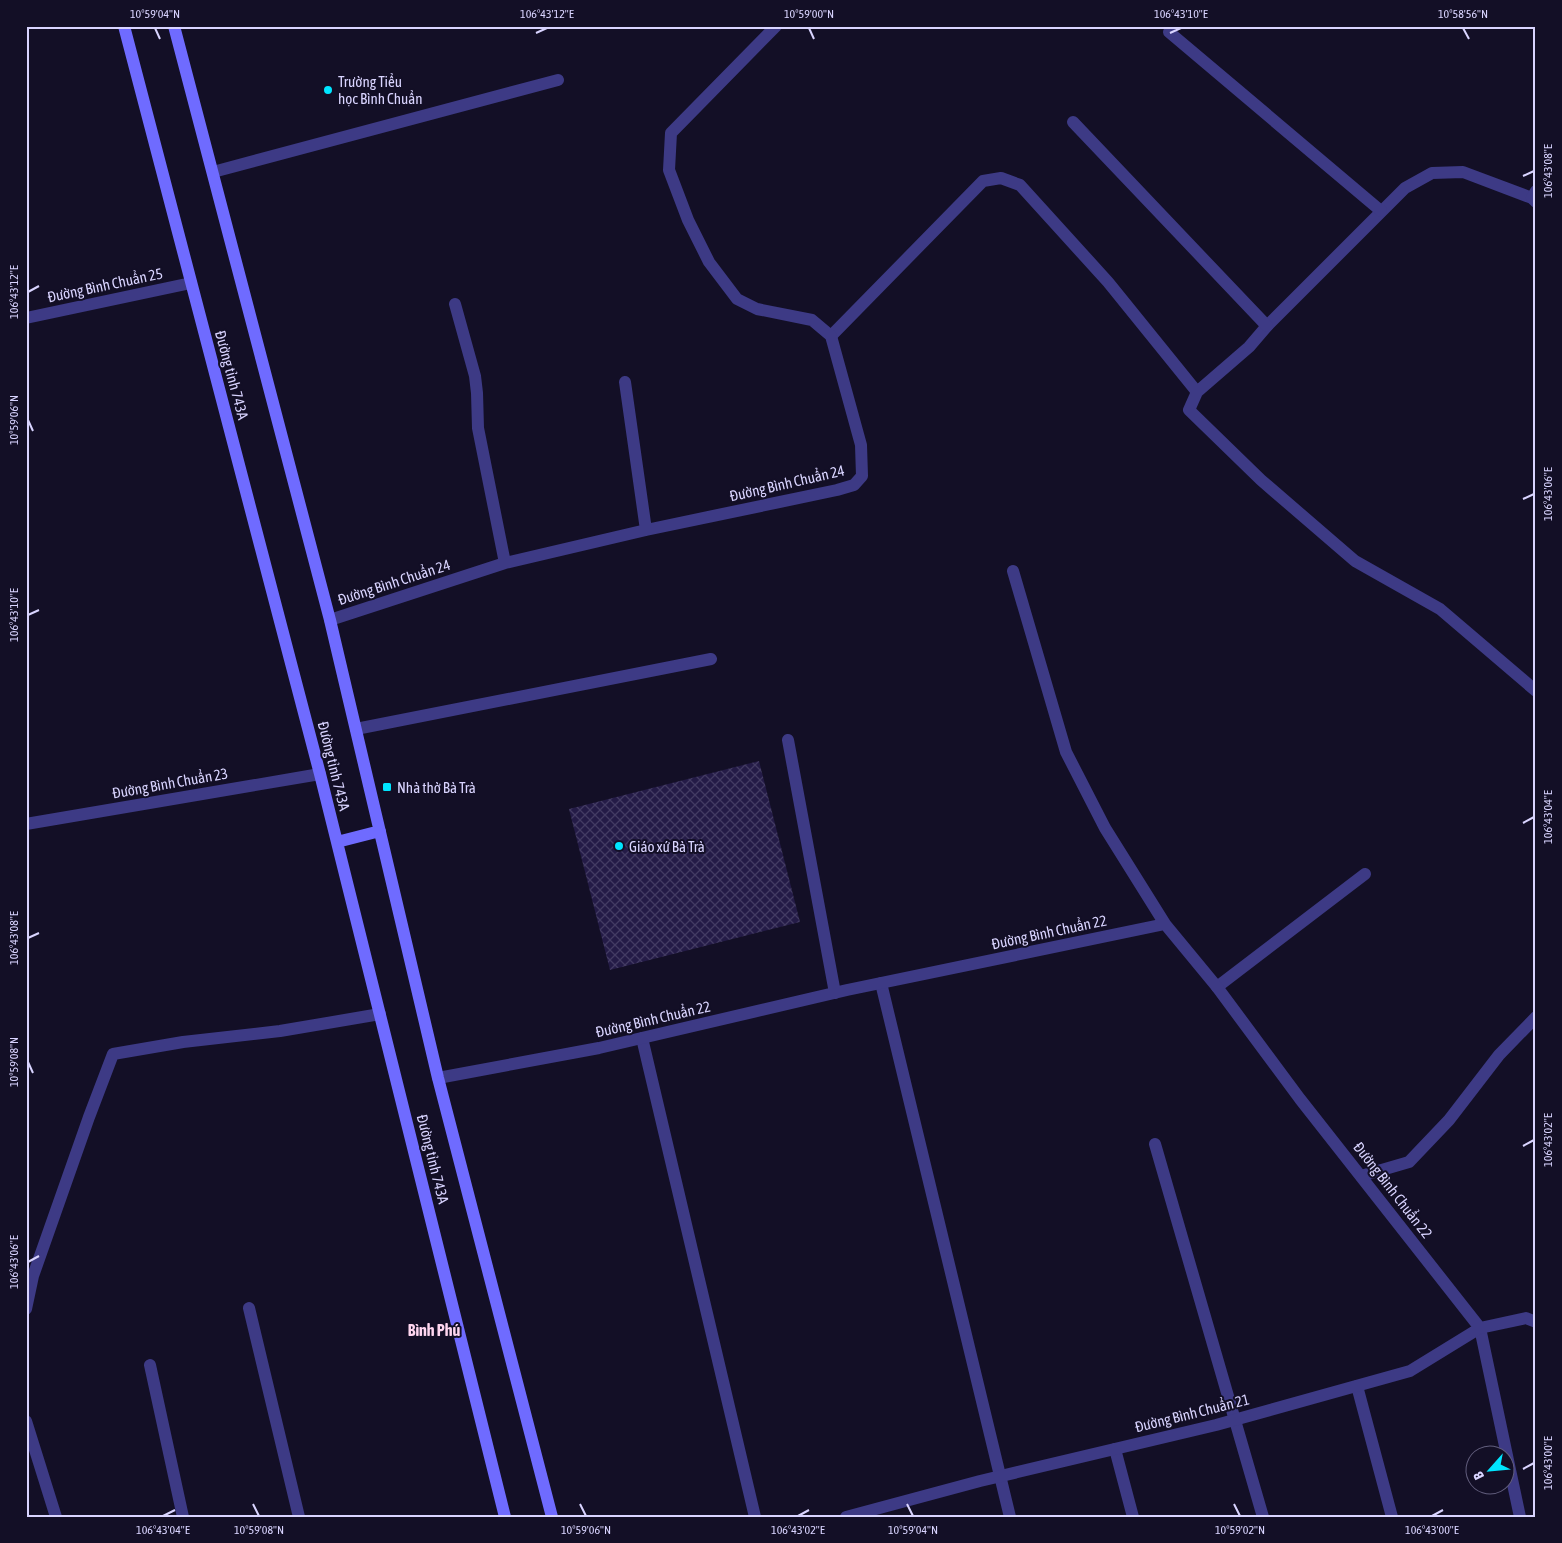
<svg xmlns="http://www.w3.org/2000/svg" width="1562" height="1543" font-family="'Asap Condensed',sans-serif">
	<style>
		.building { fill: url(#building-cross-hatch) }
		.lines { fill: none; stroke-linecap: round; stroke-linejoin: round }
		.lane { stroke: #3d3a85; stroke-width: 12 }
		.street { stroke: #3d3a85; stroke-width: 12 }
		.secondary { stroke: #6f6bff; stroke-width: 12 }
		.ticks { fill: none; stroke: #d9d4ff; stroke-width: 2 }
		.poi-dot { fill: #00e5ff; stroke: #130f26; stroke-width: 2 }
		.labels { text-anchor: middle; dominant-baseline: central; stroke-width: 4; stroke-linejoin: round; paint-order: stroke }
		.poi-label { font-size: 15px; fill: #d9d4ff; stroke: #130f26; text-anchor: start }
		.street-label { font-size: 15px; fill: #d9d4ff; stroke: #130f26 }
		.neighbourhood-label { font-size: 16px; font-weight: bold; fill: #ffd6f0; stroke: #130f26 }
		.neatline { fill: none; stroke: #d9d4ff; stroke-width: 2 }
		.ticks-label { font-size: 12px; text-anchor: middle; fill: #d9d4ff }
	</style>
	<defs>
		<pattern id="building-cross-hatch" width="8" height="8" patternUnits="userSpaceOnUse" patternTransform="scale(1.25)"><rect width="8" height="8" fill="#241b47"/><path d="M0 0l8 8M0 8l8-8" fill="none" stroke="#433b63"/></pattern>
	</defs>
	<rect width="100%" height="100%" fill="#130f26"/>
	<path class="building" d="M 759,761 L 800,922 L 610,970 L 569,809 Z"/>
	<g class="lines">
		<path class="lane" d="M 213,172 L 558,80
			M 1532,198 L 1463,172 L 1432,173 L 1405,188 L 1267,326 L 1249,347 L 1197,392 L 1189,410 L 1261,480 L 1355,561 L 1440,609 L 1536,691
			M 831,336 L 983,181 L 1001,178 L 1020,185 L 1108,282 L 1197,392
			M 881,983 L 1010,1517
			M 1217,987 L 1365,874
			M 642,1038 L 755,1517
			M 1155,1144 L 1263,1517
			M 1361,1176 L 1409,1162 L 1449,1120 L 1499,1055 L 1536,1017
			M 1480,1328 L 1520,1517
			M 1357,1386 L 1392,1517
			M 1115,1449 L 1133,1517"/>
		<path class="street" d="M 1169,32 L 1381,211
			M 1073,122 L 1267,326
			M 1536,191 L 1532,198 L 1536,202
			M 455,304 L 475,376 L 477,393 L 478,428 L 505,563
			M 26,318 L 191,283
			M 625,382 L 646,530
			M 1013,571 L 1066,752 L 1105,828 L 1165,924
			M 330,620 L 505,563 L 646,530 L 837,490 L 854,485 L 862,476 L 861,445 L 831,336 L 812,320 L 757,309 L 737,299 L 709,262 L 688,220 L 669,170 L 671,133 L 776,26
			M 356,729 L 711,659
			M 788,740 L 835,993
			M 26,824 L 320,774
			M 438,1078 L 599,1048 L 847,990 L 1165,924 L 1217,987 L 1300,1099 L 1480,1328
			M 249,1308 L 299,1517
			M 26,1309 L 33,1276 L 89,1117 L 113,1054 L 183,1042 L 280,1031 L 380,1014
			M 150,1365 L 183,1517
			M 26,1421 L 56,1517
			M 846,1517 L 980,1481 L 1216,1425 L 1410,1371 L 1480,1328 L 1526,1318 L 1536,1322"/>
		<path class="secondary" d="M 124,26 L 320,774 L 505,1517
			M 174,26 L 330,620 L 438,1078 L 552,1517
			M 337,842 L 380,831"/>
	</g>
	<path class="ticks" d="M 155,28 L 160,39M 809,28 L 814,39M 1463,28 L 1469,39M 536,33 L 547,28M 1170,33 L 1181,28M 1523,176 L 1534,171M 28,292 L 39,286M 28,420 L 33,431M 1523,499 L 1534,494M 28,615 L 39,610M 1523,823 L 1534,817M 28,938 L 39,933M 28,1062 L 33,1073M 1523,1146 L 1534,1140M 28,1262 L 39,1256M 1523,1469 L 1534,1463M 253,1504 L 259,1516M 580,1504 L 586,1516M 907,1504 L 913,1516M 1234,1504 L 1240,1516M 163,1516 L 175,1510M 798,1516 L 809,1510M 1432,1516 L 1443,1510"/>
	<g class="poi-dot">
		<circle cx="328" cy="90" r="5"/>
		<rect x="382" y="782" width="10" height="10" rx="2.5"/>
		<circle cx="619" cy="846" r="5"/>
	</g>
	<g class="labels">
		<g class="poi-label">
			<text x="338" y="81">Trường Tiểu<tspan x="338" dy="17">học Bình Chuẩn</tspan></text>
			<text x="397" y="787">Nhà thờ Bà Trà</text>
			<text x="629" y="846">Giáo xứ Bà Trà</text>
		</g>
		<g class="street-label">
			<text transform="translate(105 285) rotate(-12)">Đường Bình Chuẩn 25</text>
			<text transform="translate(232 375) rotate(75)">Đường tỉnh 743A</text>
			<text transform="translate(787 483) rotate(-13)">Đường Bình Chuẩn 24</text>
			<text transform="translate(394 582) rotate(-18)">Đường Bình Chuẩn 24</text>
			<text transform="translate(334 766) rotate(76)">Đường tỉnh 743A</text>
			<text transform="translate(170 783) rotate(-10)">Đường Bình Chuẩn 23</text>
			<text transform="translate(1049 932) rotate(-12)">Đường Bình Chuẩn 22</text>
			<text transform="translate(653 1019) rotate(-13)">Đường Bình Chuẩn 22</text>
			<text transform="translate(433 1159) rotate(76)">Đường tỉnh 743A</text>
			<text transform="translate(1393 1190) rotate(52)">Đường Bình Chuẩn 22</text>
			<text transform="translate(1192 1413) rotate(-14)">Đường Bình Chuẩn 21</text>
		</g>
		<g class="neighbourhood-label">
			<text x="434" y="1330">Bình Phú</text>
		</g>
	</g>
	<rect width="1562" height="1543" fill="none" stroke="#130f26" stroke-width="55"/>
	<g transform="translate(1490 1470) rotate(243)"><circle r="24" fill="#130f26" stroke="#625e7d"/>
	<path d="M0-4L9 19L0 12L-9 19Z" fill="#00e5ff"/>
	<text y="-8" font-size="14" font-weight="bold" text-anchor="middle" fill="#d9d4ff">B</text>
	</g>
	<rect x="28" y="28" width="1506" height="1488" class="neatline"/>
	<g class="ticks-label">
		<text x="155" y="18">10°59'04"N</text>
		<text x="547" y="18">106°43'12"E</text>
		<text x="809" y="18">10°59'00"N</text>
		<text x="1181" y="18">106°43'10"E</text>
		<text x="1463" y="18">10°58'56"N</text>
		<text transform="translate(1548 171) rotate(-90)" y="4">106°43'08"E</text>
		<text transform="translate(14 292) rotate(-90)" y="4">106°43'12"E</text>
		<text transform="translate(14 420) rotate(-90)" y="4">10°59'06"N</text>
		<text transform="translate(1548 494) rotate(-90)" y="4">106°43'06"E</text>
		<text transform="translate(14 615) rotate(-90)" y="4">106°43'10"E</text>
		<text transform="translate(1548 817) rotate(-90)" y="4">106°43'04"E</text>
		<text transform="translate(14 938) rotate(-90)" y="4">106°43'08"E</text>
		<text transform="translate(14 1062) rotate(-90)" y="4">10°59'08"N</text>
		<text transform="translate(1548 1140) rotate(-90)" y="4">106°43'02"E</text>
		<text transform="translate(14 1262) rotate(-90)" y="4">106°43'06"E</text>
		<text transform="translate(1548 1463) rotate(-90)" y="4">106°43'00"E</text>
		<text x="163" y="1534">106°43'04"E</text>
		<text x="259" y="1534">10°59'08"N</text>
		<text x="586" y="1534">10°59'06"N</text>
		<text x="798" y="1534">106°43'02"E</text>
		<text x="913" y="1534">10°59'04"N</text>
		<text x="1240" y="1534">10°59'02"N</text>
		<text x="1432" y="1534">106°43'00"E</text>
	</g>
</svg>
